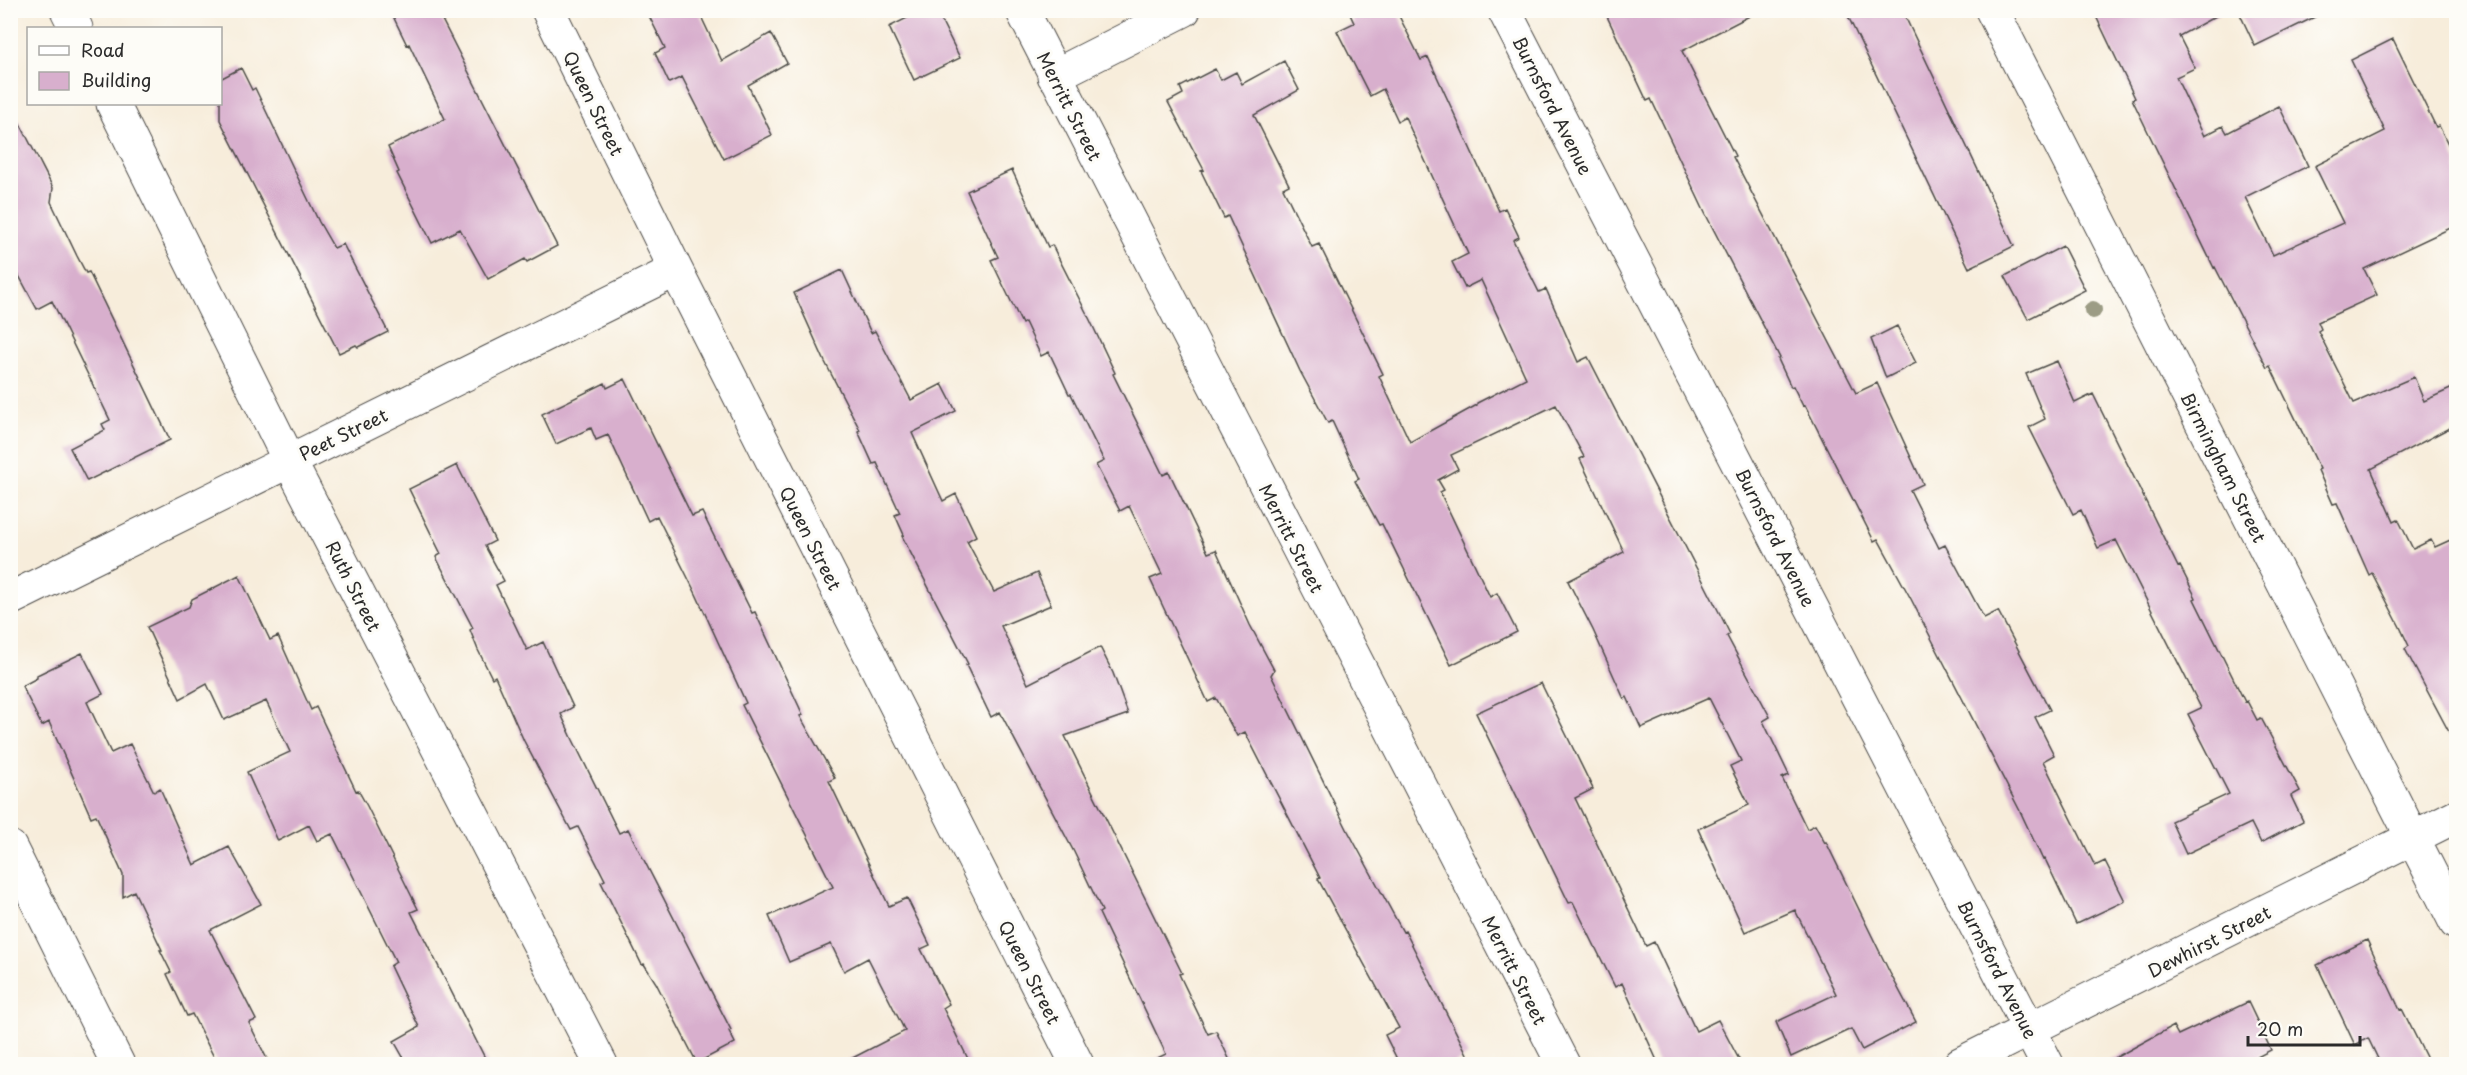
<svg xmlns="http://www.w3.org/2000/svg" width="2467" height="1075" font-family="'Playpen Sans',sans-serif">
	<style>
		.building { fill: #d8afcd }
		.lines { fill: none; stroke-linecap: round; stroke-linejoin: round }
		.street-casing { stroke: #4a4845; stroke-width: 35 }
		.street { stroke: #fff; stroke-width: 33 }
		.tree { fill: #9c9c85 }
		.labels { text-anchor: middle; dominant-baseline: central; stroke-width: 6; stroke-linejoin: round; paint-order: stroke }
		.street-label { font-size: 18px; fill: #2b2b2b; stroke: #fdfcf7 }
	</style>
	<rect width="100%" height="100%" fill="#fdfcf7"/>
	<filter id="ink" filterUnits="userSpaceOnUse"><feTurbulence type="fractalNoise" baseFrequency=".0167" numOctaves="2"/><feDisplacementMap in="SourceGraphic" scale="12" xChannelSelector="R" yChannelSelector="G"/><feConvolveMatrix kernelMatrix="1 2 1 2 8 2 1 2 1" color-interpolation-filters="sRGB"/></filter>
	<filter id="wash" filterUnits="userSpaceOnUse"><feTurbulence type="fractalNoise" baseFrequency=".008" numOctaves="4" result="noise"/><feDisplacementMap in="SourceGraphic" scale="24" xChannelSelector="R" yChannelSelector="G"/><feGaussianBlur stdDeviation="1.35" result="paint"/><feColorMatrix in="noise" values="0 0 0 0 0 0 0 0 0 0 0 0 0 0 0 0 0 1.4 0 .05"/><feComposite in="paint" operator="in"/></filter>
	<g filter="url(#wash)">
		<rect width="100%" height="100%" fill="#f7eddb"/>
		<g id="blocks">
			<path class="building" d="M 390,10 L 437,10 L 557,246 L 527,262 L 525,259 L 488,279 L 460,229 L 432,243 L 397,173 L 399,172 L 388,147 L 445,119 L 409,44 L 407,45 Z
				M 646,10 L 698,10 L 722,61 L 771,33 L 787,63 L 748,85 L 772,135 L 724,159 L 682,77 L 669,83 L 655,53 L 665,48 Z
				M 923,10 L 936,10 L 960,58 L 914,80 L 889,27 Z
				M 1348,10 L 1396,10 L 1421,60 L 1428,57 L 1499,211 L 1505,208 L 1519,237 L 1513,240 L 1539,292 L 1546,289 L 1578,362 L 1588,357 L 1722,618 L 1730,634 L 1727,636 L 1770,717 L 1763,721 L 1789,775 L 1782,778 L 1807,829 L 1815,825 L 1825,843 L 1826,842 L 1890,973 L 1916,1022 L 1862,1050 L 1851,1029 L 1791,1057 L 1776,1022 L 1836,994 L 1795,910 L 1745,932 L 1698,829 L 1749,805 L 1730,766 L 1741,761 L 1709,698 L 1641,728 L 1627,697 L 1624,699 L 1593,630 L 1568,581 L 1624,552 L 1580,459 L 1584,457 L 1556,405 L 1451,455 L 1458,469 L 1438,480 L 1444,490 L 1440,492 L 1490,597 L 1497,593 L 1517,632 L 1451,665 L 1382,524 L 1379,525 L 1355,481 L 1359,479 L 1332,421 L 1328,423 L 1300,371 L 1228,216 L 1224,218 L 1201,171 L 1204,170 L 1168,102 L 1183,94 L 1180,87 L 1215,69 L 1221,80 L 1236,72 L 1242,84 L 1284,61 L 1299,90 L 1254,115 L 1289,185 L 1283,188 L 1312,247 L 1319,244 L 1383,374 L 1379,376 L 1410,442 L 1477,405 L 1477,403 L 1526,378 L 1481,280 L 1465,288 L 1452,262 L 1468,254 L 1405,117 L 1398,121 L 1383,89 L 1370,96 L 1337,31 L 1354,23 Z
				M 1604,10 L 1761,10 L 1682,51 L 1735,156 L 1733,157 L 1856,393 L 1877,383 L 1923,484 L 1910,490 L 1939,548 L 1945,545 L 1984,618 L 1998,611 L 2050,710 L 2035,717 L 2054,755 L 2043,761 L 2095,866 L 2105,861 L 2125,901 L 2076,924 L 2045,859 L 2043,860 L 2020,811 L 1911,599 L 1878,539 L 1874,541 L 1805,405 L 1803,406 L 1793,386 L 1791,387 L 1778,359 L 1780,358 L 1705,213 L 1651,99 L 1647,101 Z
				M 1845,10 L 1902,10 L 2014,246 L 1969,268 Z
				M 2093,10 L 2227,10 L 2179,36 L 2195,68 L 2176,77 L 2204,136 L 2223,126 L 2227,133 L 2279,106 L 2308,166 L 2245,197 L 2273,255 L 2343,223 L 2315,166 L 2385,131 L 2351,60 L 2393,39 L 2436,127 L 2439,126 L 2457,162 L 2457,225 L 2364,269 L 2377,295 L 2318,322 L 2321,329 L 2318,331 L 2354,403 L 2414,377 L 2424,401 L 2457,386 L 2457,424 L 2371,469 L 2394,521 L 2398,519 L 2413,549 L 2431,540 L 2435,547 L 2457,537 L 2457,747 L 2405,649 L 2409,646 L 2400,627 L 2372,573 L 2369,575 L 2337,503 L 2333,504 L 2318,470 L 2320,469 L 2270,366 L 2267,368 L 2215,267 L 2214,268 L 2132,99 L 2135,98 Z
				M 2238,10 L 2329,10 L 2255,46 Z
				M 241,68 L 252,90 L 255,88 L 319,222 L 334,248 L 343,244 L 388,332 L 358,347 L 356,345 L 339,353 L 220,120 L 220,79 Z
				M 10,104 L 53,188 L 51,202 L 77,256 L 86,273 L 89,272 L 170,440 L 87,481 L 70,448 L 105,430 L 102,424 L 110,420 L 52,301 L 37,309 L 10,259 Z
				M 1012,170 L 1048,247 L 1052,245 L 1090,320 L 1115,373 L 1113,374 L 1163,475 L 1169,472 L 1208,553 L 1216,550 L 1217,552 L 1250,625 L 1274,670 L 1271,675 L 1348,831 L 1403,932 L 1405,931 L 1468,1056 L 1451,1065 L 1400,1065 L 1385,1035 L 1399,1028 L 1318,879 L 1320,878 L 1245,732 L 1237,736 L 1216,698 L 1208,702 L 1150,579 L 1162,574 L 1129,506 L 1120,511 L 1096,465 L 1104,461 L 1071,394 L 1069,394 L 1049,352 L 1041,356 L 1025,322 L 1022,324 L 991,260 L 998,257 L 967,191 Z
				M 2063,246 L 2085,290 L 2028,319 L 2005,276 Z
				M 842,270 L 871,333 L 875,331 L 911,400 L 942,384 L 956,411 L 912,433 L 943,501 L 956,494 L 976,536 L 967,541 L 994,592 L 1037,573 L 1051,605 L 1001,626 L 1028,684 L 1100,647 L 1113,673 L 1128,714 L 1065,736 L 1182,973 L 1179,974 L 1208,1034 L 1216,1031 L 1232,1065 L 1143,1065 L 1166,1054 L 1099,913 L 1102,911 L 1074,852 L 1000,712 L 991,717 L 966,665 L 968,664 L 902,536 L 904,535 L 895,515 L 900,513 L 877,463 L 873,464 L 858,431 L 860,430 L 825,362 L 794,293 Z
				M 1897,326 L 1916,363 L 1886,378 L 1871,339 Z
				M 2057,361 L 2075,403 L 2093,394 L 2178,567 L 2180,566 L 2196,598 L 2194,599 L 2245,702 L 2247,701 L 2257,720 L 2261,718 L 2300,791 L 2291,796 L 2303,821 L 2261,843 L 2251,823 L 2186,854 L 2171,821 L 2229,794 L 2188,714 L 2201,708 L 2116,540 L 2098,548 L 2081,510 L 2073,514 L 2029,427 L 2045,419 L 2026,374 Z
				M 625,379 L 692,516 L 702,512 L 752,613 L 755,612 L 803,715 L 800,716 L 835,778 L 829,781 L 889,906 L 907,898 L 930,945 L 921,949 L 949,1004 L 943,1008 L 971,1065 L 839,1065 L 905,1031 L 868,958 L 844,971 L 831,944 L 789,962 L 769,916 L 833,887 L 742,705 L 746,703 L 696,594 L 657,516 L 648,521 L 608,435 L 596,440 L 591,428 L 556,444 L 542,414 L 605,383 L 607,388 Z
				M 457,465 L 495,541 L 485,546 L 504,581 L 496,585 L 527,650 L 543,642 L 573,707 L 561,714 L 573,740 L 619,833 L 628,829 L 731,1030 L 729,1031 L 735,1043 L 697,1063 L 656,983 L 644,964 L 642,965 L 601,882 L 605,880 L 578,827 L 571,830 L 524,741 L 495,676 L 492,678 L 478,650 L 470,630 L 473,628 L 436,557 L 441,554 L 409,489 Z
				M 239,575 L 270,640 L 278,636 L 311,710 L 316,707 L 356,791 L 358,790 L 367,806 L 418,909 L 411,912 L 488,1064 L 407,1064 L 394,1041 L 419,1027 L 390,966 L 396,962 L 332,834 L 317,841 L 309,825 L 278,841 L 247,772 L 290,752 L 266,701 L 224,720 L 207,684 L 180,699 L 147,627 L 189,607 L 192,599 Z
				M 82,653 L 103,694 L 87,702 L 111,753 L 130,744 L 154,792 L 160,788 L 194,865 L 229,847 L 261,904 L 210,930 L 256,1020 L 249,1023 L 270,1065 L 218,1065 L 192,1014 L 187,1016 L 167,974 L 171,972 L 160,950 L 162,950 L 134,891 L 123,897 L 123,875 L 96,815 L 91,817 L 49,722 L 42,726 L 22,686 L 37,678 L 37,675 Z
				M 1541,683 L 1593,789 L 1575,798 L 1646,946 L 1654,942 L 1696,1031 L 1718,1020 L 1742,1065 L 1659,1065 L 1622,983 L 1615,987 L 1573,902 L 1569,903 L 1476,713 Z
				M 2367,940 L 2400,1010 L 2402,1009 L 2430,1065 L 2381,1065 L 2368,1038 L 2355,1045 L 2317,965 Z
				M 2248,1002 L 2271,1050 L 2242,1065 L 2102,1065 L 2173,1026 L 2178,1035 Z"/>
		</g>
	</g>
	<g filter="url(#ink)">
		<use href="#blocks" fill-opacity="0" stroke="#4a4845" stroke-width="1.5"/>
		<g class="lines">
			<defs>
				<path id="street" d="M 67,10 L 76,28
					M 548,10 L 676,270 L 1077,1064
					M 1022,10 L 1563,1064
					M 1504,10 L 2047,1064
					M 1992,10 L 2456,923
					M 1054,76 L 1184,10
					M 113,104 L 289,460 L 601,1064
					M 10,599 L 676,270
					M 10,847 L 118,1064
					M 1960,1064 L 2456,816"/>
			</defs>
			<use href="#street" class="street-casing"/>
			<use href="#street" class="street"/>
		</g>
		<circle class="tree" cx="2093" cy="310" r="9"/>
	</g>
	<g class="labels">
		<g class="street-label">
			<text transform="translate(594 103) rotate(64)">Queen Street</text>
			<text transform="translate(1553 105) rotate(63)">Burnsford Avenue</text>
			<text transform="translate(1070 106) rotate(63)">Merritt Street</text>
			<text transform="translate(343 434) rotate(-26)">Peet Street</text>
			<text transform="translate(2224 467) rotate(63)">Birmingham Street</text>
			<text transform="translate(1776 537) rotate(63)">Burnsford Avenue</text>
			<text transform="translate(811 538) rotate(63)">Queen Street</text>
			<text transform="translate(1292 538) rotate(63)">Merritt Street</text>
			<text transform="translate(354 586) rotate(63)">Ruth Street</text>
			<text transform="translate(2209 941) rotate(-27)">Dewhirst Street</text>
			<text transform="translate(1998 969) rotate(63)">Burnsford Avenue</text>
			<text transform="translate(1515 970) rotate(63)">Merritt Street</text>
			<text transform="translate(1030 972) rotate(63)">Queen Street</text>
		</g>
	</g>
	<rect width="2467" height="1075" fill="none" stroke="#fdfcf7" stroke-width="36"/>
	<rect x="27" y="27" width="195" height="78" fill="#fdfcf7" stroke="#a9a8a5" stroke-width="1.5"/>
	<rect x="39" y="46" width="30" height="9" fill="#ffffff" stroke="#a9a8a5" stroke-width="1.5"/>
	<text x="81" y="57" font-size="18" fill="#2b2b2b">Road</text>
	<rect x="39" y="72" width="30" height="18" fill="#d8afcd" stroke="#a9a8a5" stroke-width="1.5"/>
	<text x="81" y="87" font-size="18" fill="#2b2b2b">Building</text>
	<path d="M2248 1036v9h112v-9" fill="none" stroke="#2b2b2b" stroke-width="3"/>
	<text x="2257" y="1036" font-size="18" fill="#2b2b2b" stroke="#fdfcf7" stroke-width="4.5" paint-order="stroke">20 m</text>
</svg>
